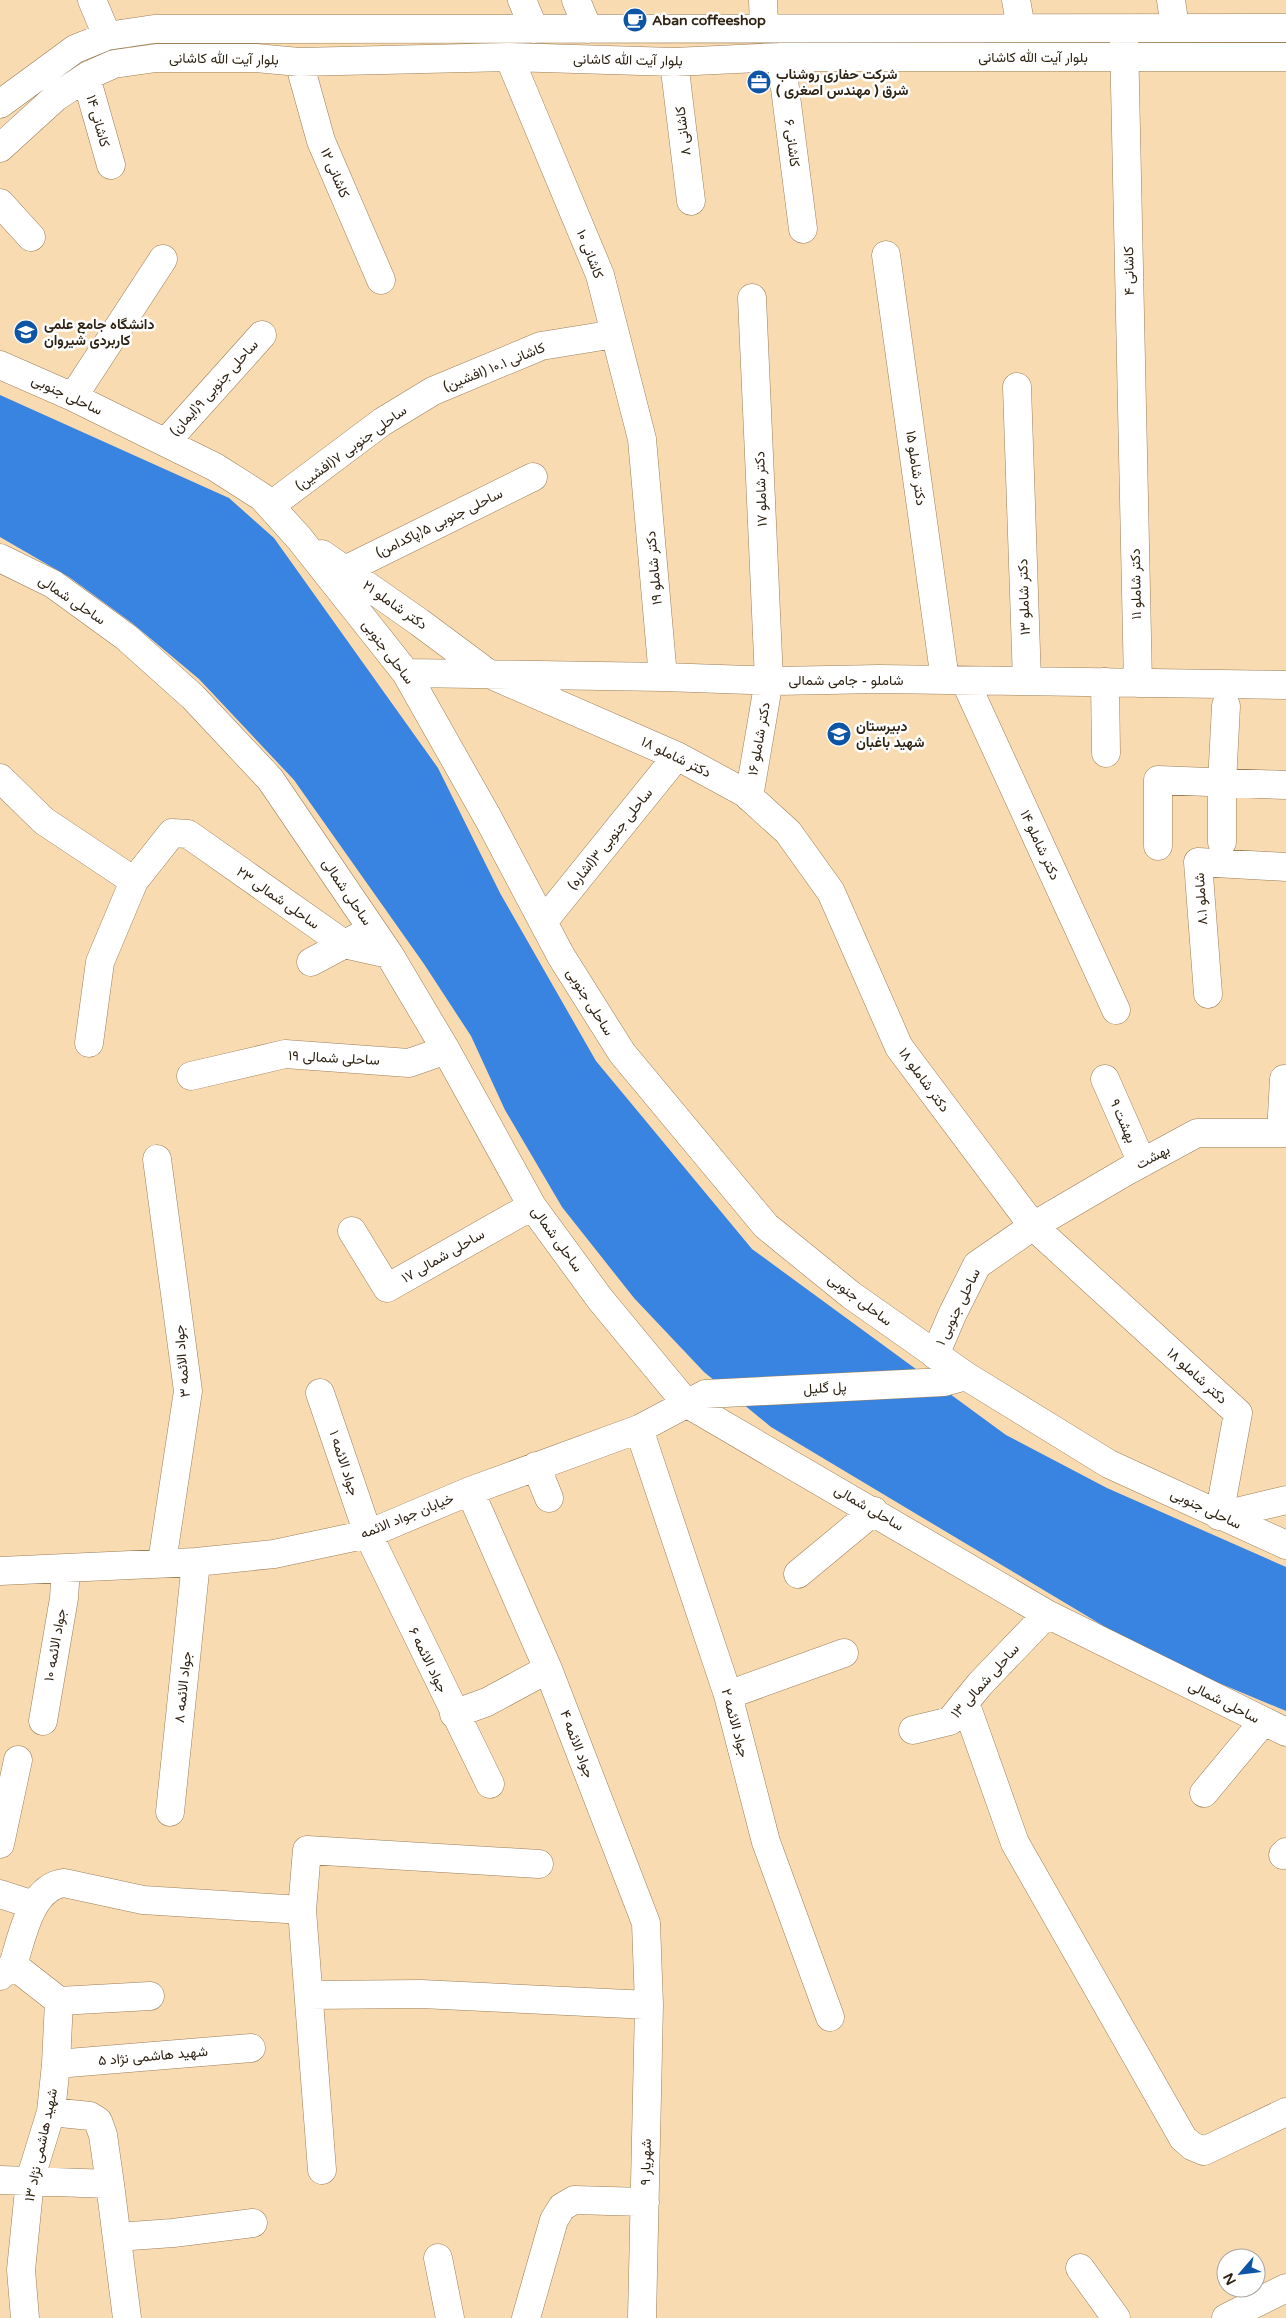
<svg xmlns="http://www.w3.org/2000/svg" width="1286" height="2318" font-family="'Varela Round',Vazirmatn,sans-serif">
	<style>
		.water { fill: #3984e1 }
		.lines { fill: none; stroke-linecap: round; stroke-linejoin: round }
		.minor-casing { stroke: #9b7f58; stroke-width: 29 }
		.minor { stroke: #fff; stroke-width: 28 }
		.labels { text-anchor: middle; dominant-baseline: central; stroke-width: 5; stroke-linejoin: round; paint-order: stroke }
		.poi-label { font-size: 14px; font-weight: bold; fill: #2f2414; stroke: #fff; text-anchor: start }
		.street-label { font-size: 14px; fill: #2f2414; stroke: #fff }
	</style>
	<rect width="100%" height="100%" fill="#f9dbb2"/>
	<path class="water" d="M 0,395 L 229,498 L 274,538 L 438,768 L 500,893 L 596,1061 L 752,1249 L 1006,1435 L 1107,1488 L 1286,1567 L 1286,1711 L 1152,1655 L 771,1427 L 704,1372 L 634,1298 L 562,1207 L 505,1110 L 471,1036 L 424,964 L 294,780 L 199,679 L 132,623 L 69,577 L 0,537 Z"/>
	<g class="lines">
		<defs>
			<path id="minor" d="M 92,0 L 107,36
				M 522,0 L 534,29
				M 576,0 L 588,29
				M 763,0 L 764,28
				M 1016,0 L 1021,28
				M 1171,0 L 1175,28
				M 1124,39 L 1138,683
				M 509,57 L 600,275 L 642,439 L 663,677
				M 781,57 L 803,229
				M 299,62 L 321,141 L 381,280
				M 674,62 L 691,201
				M 86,77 L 111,165
				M 0,104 L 75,49 L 107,36 L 154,29 L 1286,28
				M 0,148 L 56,97 L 89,75 L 114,64 L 156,58 L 256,58 L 299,62 L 509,57 L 674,62 L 781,57 L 1286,57
				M 0,203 L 31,237
				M 886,255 L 945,680
				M 0,365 L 73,397 L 215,467 L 262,497 L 299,538 L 406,673 L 488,818 L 561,956 L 622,1053 L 766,1226 L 851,1295 L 966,1376 L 1109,1464 L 1286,1545
				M 1017,387 L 1027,681
				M 73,397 L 163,259
				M 166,442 L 262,335
				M 270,506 L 382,422 L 433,391 L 541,346 L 615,334
				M 322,554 L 419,622 L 489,674 L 677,756 L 745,793 L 788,832 L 831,892 L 899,1047 L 1033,1226 L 1238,1413 L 1219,1516 L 1286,1500
				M 0,558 L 53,584 L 126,637 L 193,697 L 270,779 L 389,954 L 446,1050 L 532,1206 L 600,1299 L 686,1403 L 1047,1614 L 1286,1732
				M 345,570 L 533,477
				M 406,673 L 663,677 L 776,681 L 879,679 L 1286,685
				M 965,681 L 1116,1010
				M 1105,682 L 1106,753
				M 0,778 L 44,821 L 134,881
				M 749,797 L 769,680 L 752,298
				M 1222,842 L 1222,783 L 1226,706
				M 1158,846 L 1158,780 L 1286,785
				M 543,922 L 677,756
				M 311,962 L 358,937
				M 1208,994 L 1198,862 L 1286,867
				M 89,1043 L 100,962 L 134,881 L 172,833 L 188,834 L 344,944 L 389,954
				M 191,1076 L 285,1054 L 409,1063 L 446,1050
				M 1105,1079 L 1142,1163
				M 1281,1133 L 1284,1079
				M 157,1159 L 188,1391 L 162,1562
				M 352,1231 L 387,1288 L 532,1206
				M 935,1355 L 952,1315 L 977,1265 L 1033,1226 L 1127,1171 L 1197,1133 L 1286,1133
				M 320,1393 L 368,1534 L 490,1784
				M 639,1429 L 728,1695 L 766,1842 L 830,2017
				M 536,1466 L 549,1498
				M 470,1491 L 548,1669 L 646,1923 L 649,2005 L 642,2318
				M 0,1571 L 196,1562 L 274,1554 L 368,1534 L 470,1491 L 639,1429 L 705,1394 L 944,1382 L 966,1376
				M 798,1574 L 874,1511
				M 728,1695 L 844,1653
				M 965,1702 L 1015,1843 L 1183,2138 L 1192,2146 L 1204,2151 L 1286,2112
				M 454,1714 L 487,1702 L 548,1669
				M 43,1721 L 64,1598 L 66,1568
				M 913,1730 L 950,1721 L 980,1684 L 1047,1614
				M 1204,1793 L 1263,1722
				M 170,1812 L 196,1562
				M 0,1844 L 18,1760
				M 1283,1855 L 1286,1852
				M 0,1894 L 34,1905
				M 13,1965 C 22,1938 30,1887 64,1883 L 143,1900 L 302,1910
				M 0,1976 L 13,1965 L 59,2001
				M 309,1995 L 421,1994 L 649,2005
				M 59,2001 L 150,1996
				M 56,2064 L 251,2048
				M 51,2112 L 90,2116 L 98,2121 L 103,2135 L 110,2184
				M 322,2170 L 302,1910 L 307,1850 L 539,1864
				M 0,2180 L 110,2184 L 127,2318
				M 117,2237 L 173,2233 L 253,2223
				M 438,2258 L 450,2318
				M 1080,2268 L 1116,2318
				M 25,2318 L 21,2270 L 30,2180 L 51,2112 L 56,2064 L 59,2001
				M 526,2318 L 554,2220 L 562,2207 L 574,2200 L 645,2202
				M 1226,2318 L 1286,2288"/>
		</defs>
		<use href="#minor" class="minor-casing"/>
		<use href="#minor" class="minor"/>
	</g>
	<defs>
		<symbol id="cafe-disc" viewBox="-11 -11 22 22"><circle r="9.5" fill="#0e56a5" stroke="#fff"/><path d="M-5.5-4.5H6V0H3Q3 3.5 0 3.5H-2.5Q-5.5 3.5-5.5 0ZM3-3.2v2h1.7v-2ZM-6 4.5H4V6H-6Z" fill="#fff"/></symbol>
		<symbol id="office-disc" viewBox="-11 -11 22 22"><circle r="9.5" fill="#0e56a5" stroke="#fff"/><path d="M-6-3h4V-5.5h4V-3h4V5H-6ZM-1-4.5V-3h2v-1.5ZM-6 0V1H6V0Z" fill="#fff"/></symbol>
		<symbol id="university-disc" viewBox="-11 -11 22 22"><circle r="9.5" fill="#0e56a5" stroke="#fff"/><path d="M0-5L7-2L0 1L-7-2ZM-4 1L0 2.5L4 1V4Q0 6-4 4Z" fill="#fff"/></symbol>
		<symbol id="school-disc" viewBox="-11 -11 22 22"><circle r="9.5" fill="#0e56a5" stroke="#fff"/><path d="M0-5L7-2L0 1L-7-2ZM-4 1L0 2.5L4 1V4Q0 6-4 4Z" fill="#fff"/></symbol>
	</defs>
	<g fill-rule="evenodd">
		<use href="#cafe-disc" x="621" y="6" width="28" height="28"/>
		<use href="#office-disc" x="745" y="68" width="28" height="28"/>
		<use href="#university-disc" x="12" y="318" width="28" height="28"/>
		<use href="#school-disc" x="825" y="720" width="28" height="28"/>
	</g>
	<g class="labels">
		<g class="poi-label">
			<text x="652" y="20">Aban coffeeshop</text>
			<text x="776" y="74">شرکت حفاری روشناب<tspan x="776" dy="16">شرق ( مهندس اصغری )</tspan></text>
			<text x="44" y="324">دانشگاه جامع علمی<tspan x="44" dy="16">کاربردی شیروان</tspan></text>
			<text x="856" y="726">دبیرستان<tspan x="856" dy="16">شهید باغبان</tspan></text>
		</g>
		<g class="street-label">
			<text x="1033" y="57">بلوار آیت الله کاشانی</text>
			<text transform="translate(224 59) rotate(1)">بلوار آیت الله کاشانی</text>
			<text transform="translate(628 60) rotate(1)">بلوار آیت الله کاشانی</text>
			<text transform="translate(98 121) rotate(74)">کاشانی ۱۴</text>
			<text transform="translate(683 131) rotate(-97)">کاشانی ۸</text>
			<text transform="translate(792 143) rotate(83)">کاشانی ۶</text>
			<text transform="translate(335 173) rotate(67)">کاشانی ۱۲</text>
			<text transform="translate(590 254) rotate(69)">کاشانی ۱۰</text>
			<text transform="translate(1129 271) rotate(-91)">کاشانی ۴</text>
			<text transform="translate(494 367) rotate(-22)">کاشانی ۱۰.۱ (افشین)</text>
			<text transform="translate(214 388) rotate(-48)">ساحلی جنوبی ۹(ایمان)</text>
			<text transform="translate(67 395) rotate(25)">ساحلی جنوبی</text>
			<text transform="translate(351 448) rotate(-36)">ساحلی جنوبی ۷(افشین)</text>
			<text transform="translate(916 468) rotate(82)">دکتر شاملو ۱۵</text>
			<text transform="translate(761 489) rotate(-92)">دکتر شاملو ۱۷</text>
			<text transform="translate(439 523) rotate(-26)">ساحلی جنوبی ۵(پاکدامن)</text>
			<text transform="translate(654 568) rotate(-95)">دکتر شاملو ۱۹</text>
			<text transform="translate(1136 584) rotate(-91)">دکتر شاملو ۱۱</text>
			<text transform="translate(1024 597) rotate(-92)">دکتر شاملو ۱۳</text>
			<text transform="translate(72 600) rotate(34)">ساحلی شمالی</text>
			<text transform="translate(395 605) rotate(35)">دکتر شاملو ۲۱</text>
			<text transform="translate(388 652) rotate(53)">ساحلی جنوبی</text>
			<text x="846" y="680">شاملو - جامی شمالی</text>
			<text transform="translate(759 739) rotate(-80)">دکتر شاملو ۱۶</text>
			<text transform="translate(676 757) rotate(26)">دکتر شاملو ۱۸</text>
			<text transform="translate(610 839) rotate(-51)">ساحلی جنوبی ۳(اشاره)</text>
			<text transform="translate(1040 845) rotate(65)">دکتر شاملو ۱۴</text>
			<text transform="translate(347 892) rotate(56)">ساحلی شمالی</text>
			<text transform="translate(278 898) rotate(35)">ساحلی شمالی ۲۳</text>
			<text transform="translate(1201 899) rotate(-94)">شاملو ۸.۱</text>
			<text transform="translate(590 1002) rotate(58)">ساحلی جنوبی</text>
			<text transform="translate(334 1058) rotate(3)">ساحلی شمالی ۱۹</text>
			<text transform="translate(924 1080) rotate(54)">دکتر شاملو ۱۸</text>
			<text transform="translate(1123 1121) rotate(67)">بهشت ۹</text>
			<text transform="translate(1153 1157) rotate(-28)">بهشت</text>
			<text transform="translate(557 1239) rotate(54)">ساحلی شمالی</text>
			<text transform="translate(443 1256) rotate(-30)">ساحلی شمالی ۱۷</text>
			<text transform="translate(860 1300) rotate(37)">ساحلی جنوبی</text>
			<text transform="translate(958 1307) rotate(-64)">ساحلی جنوبی ۱</text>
			<text transform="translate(182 1361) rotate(-95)">جواد الائمه ۳</text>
			<text transform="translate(1197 1376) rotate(42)">دکتر شاملو ۱۸</text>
			<text transform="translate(825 1388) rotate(-3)">پل گلیل</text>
			<text transform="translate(344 1463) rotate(72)">جواد الائمه ۱</text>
			<text transform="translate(869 1508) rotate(30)">ساحلی شمالی</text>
			<text transform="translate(1206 1509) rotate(25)">ساحلی جنوبی</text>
			<text transform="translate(407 1516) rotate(-22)">خیابان جواد الائمه</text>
			<text transform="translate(55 1645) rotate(-80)">جواد الائمه ۱۰</text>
			<text transform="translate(428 1660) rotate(64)">جواد الائمه ۶</text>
			<text transform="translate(985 1681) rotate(-48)">ساحلی شمالی ۱۳</text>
			<text transform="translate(183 1687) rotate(-84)">جواد الائمه ۸</text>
			<text transform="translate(1224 1702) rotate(27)">ساحلی شمالی</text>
			<text transform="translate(735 1723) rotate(75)">جواد الائمه ۲</text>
			<text transform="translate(577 1744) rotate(69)">جواد الائمه ۴</text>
			<text transform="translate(153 2056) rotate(-5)">شهید هاشمی نژاد ۵</text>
			<text transform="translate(41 2145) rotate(-78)">شهید هاشمی نژاد ۱۳</text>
			<text transform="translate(646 2162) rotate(-89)">شهریار ۹</text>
		</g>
	</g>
	<g transform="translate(1241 2273) rotate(242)"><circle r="24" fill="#ffffff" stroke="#aca7a1"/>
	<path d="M0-4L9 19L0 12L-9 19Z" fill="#0e56a5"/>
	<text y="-8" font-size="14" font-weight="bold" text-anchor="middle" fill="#2f2414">N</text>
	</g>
</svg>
